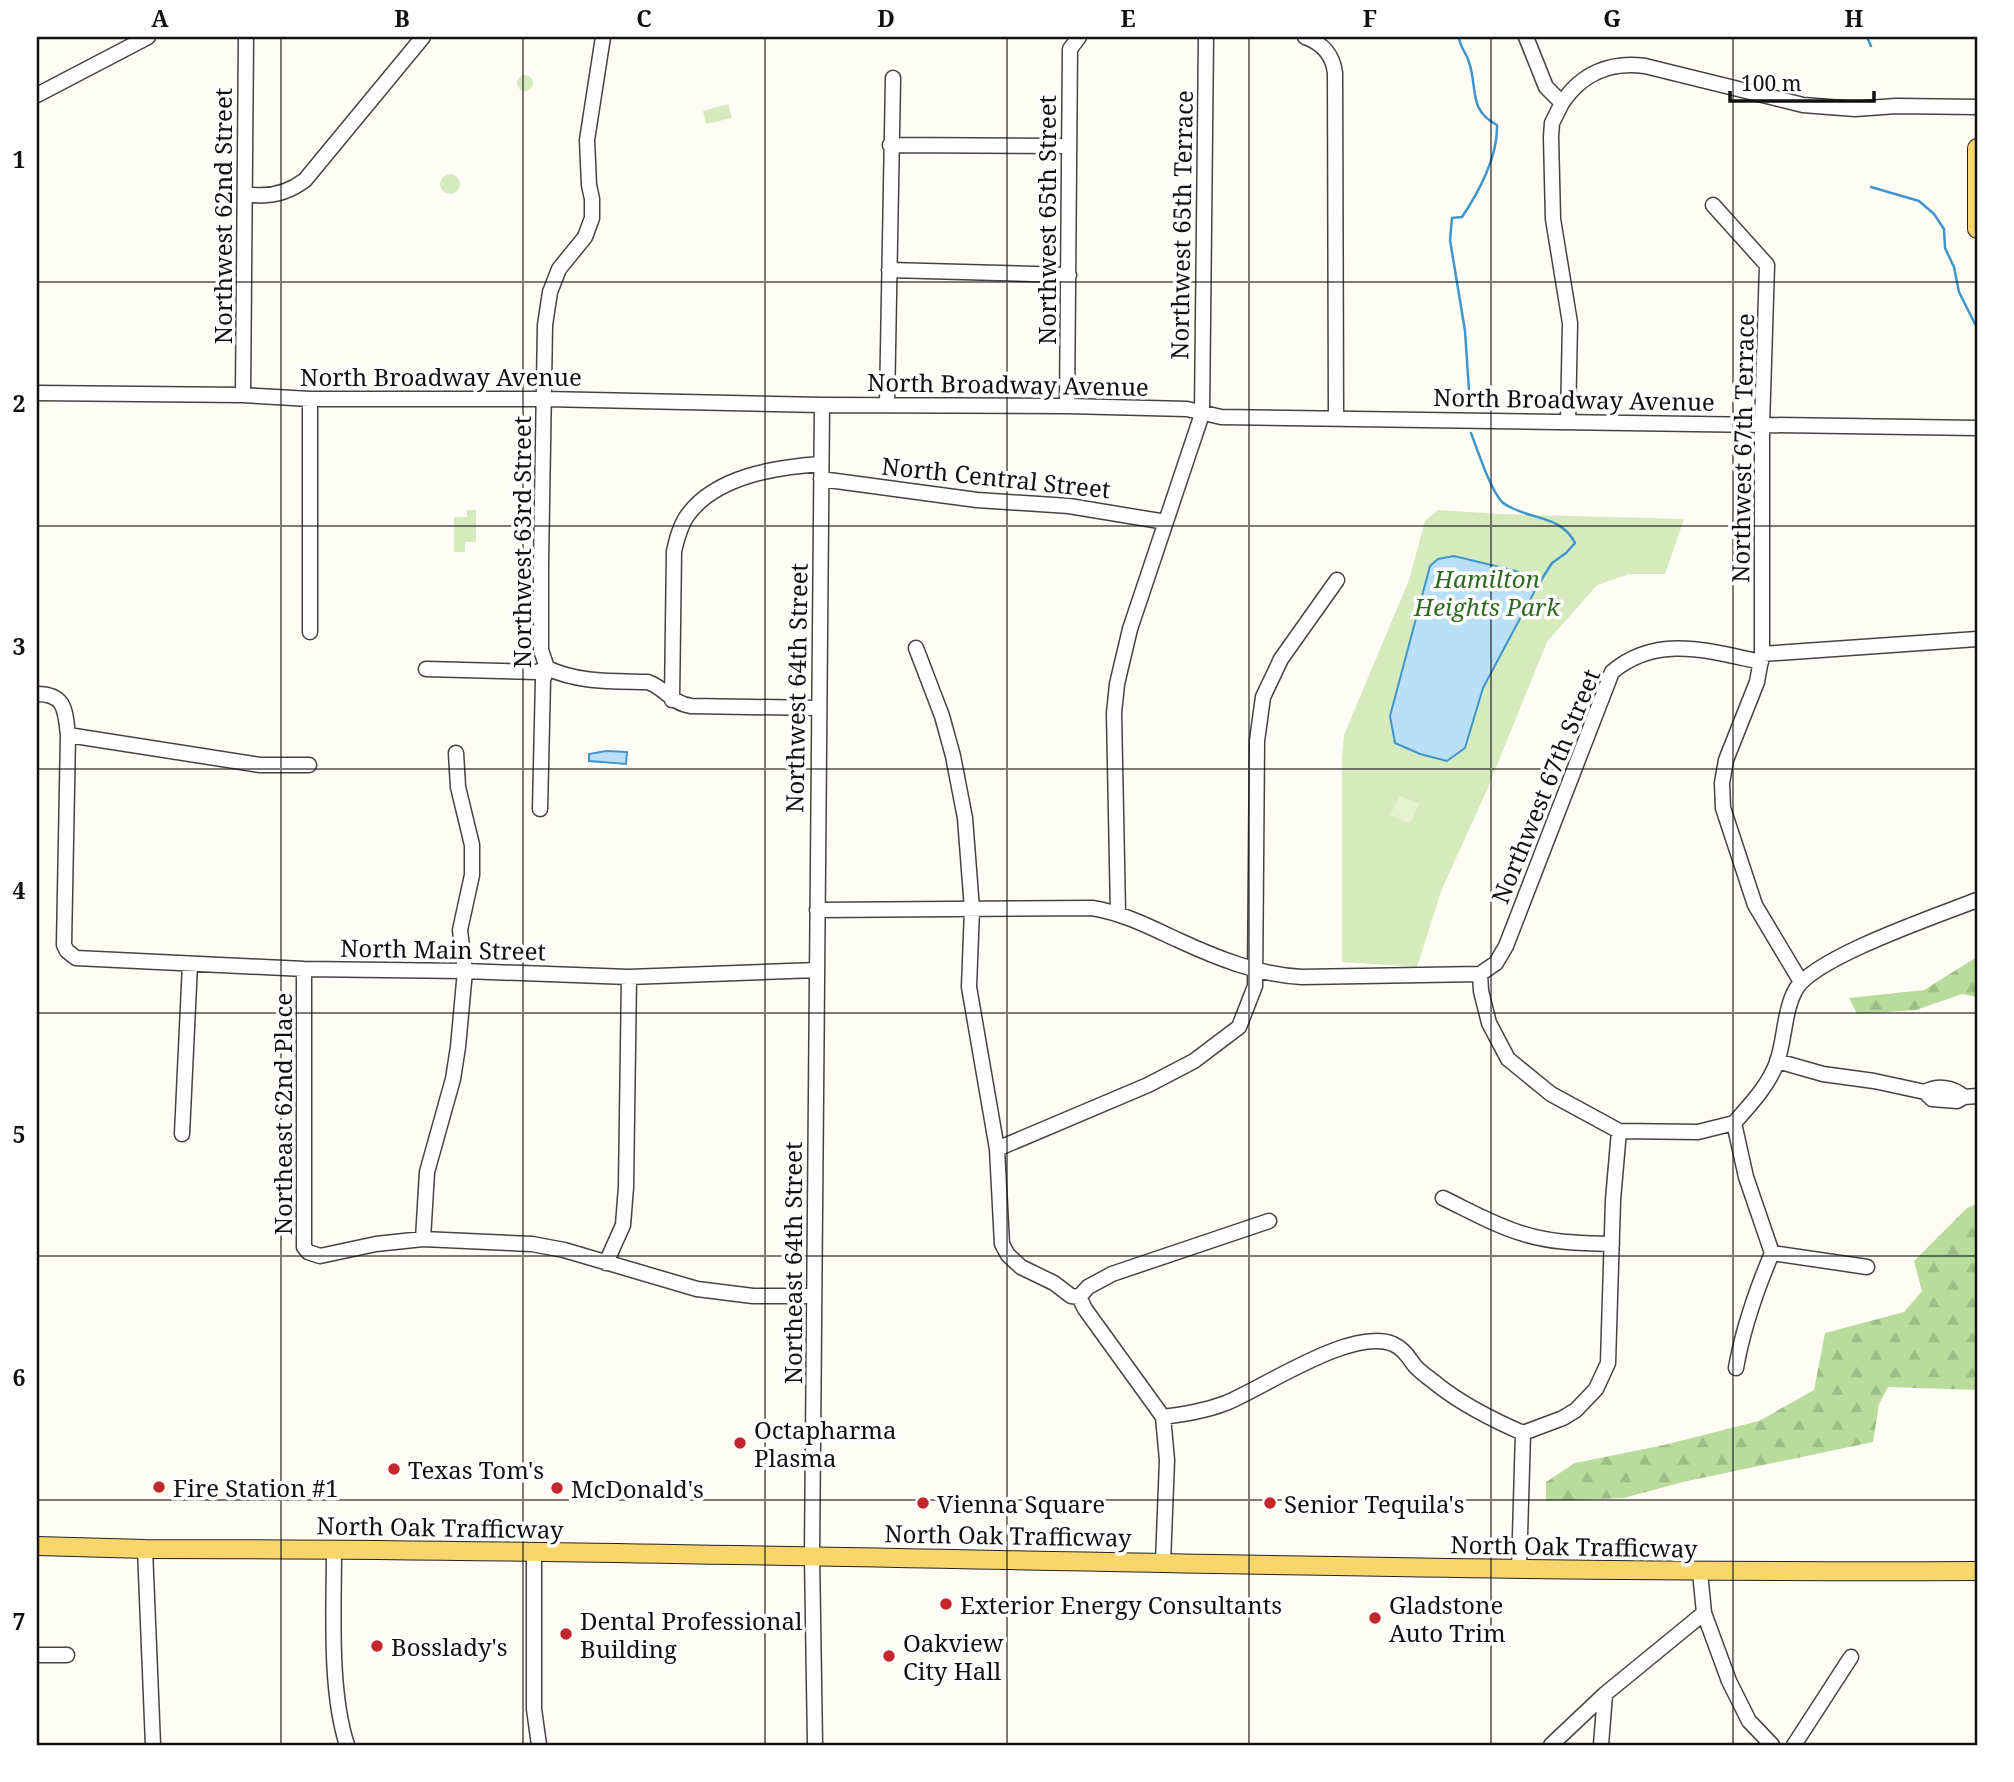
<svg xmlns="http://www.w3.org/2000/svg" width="2014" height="1782" font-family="'Noto Serif',serif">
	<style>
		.forest { fill: url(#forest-firs) }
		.park { fill: #d5ebbd }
		.pitch { fill: #e6f2cf }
		.water { fill: #b9e0f7; stroke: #3f96cf; stroke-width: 2 }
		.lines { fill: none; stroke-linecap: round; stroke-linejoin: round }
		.stream { stroke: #3f96cf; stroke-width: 2.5 }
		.minor-casing { stroke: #444; stroke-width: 17 }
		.major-casing { stroke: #222; stroke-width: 20 }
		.minor { stroke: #fff; stroke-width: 14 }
		.major { stroke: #f9d66b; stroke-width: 18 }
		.grid { fill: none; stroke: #111; stroke-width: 2; stroke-opacity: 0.55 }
		.poi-dot { fill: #c4262e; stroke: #fff; stroke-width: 2.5 }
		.labels { text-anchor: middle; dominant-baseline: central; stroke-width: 7; stroke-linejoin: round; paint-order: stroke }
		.street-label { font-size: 24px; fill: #111; stroke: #fff }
		.park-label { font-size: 24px; font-style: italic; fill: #2f6b1f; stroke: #fff }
		.poi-label { font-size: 24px; fill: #111; stroke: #fff; text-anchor: start }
		.neatline { fill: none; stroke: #111; stroke-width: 2.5 }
		.grid-label { font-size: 23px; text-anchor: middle; font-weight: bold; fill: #111 }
	</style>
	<defs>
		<pattern id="forest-firs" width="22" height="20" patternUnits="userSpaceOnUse" patternTransform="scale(1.75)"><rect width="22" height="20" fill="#b9dc9c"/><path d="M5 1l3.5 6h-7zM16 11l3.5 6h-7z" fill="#9ebc85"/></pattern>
	</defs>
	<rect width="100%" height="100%" fill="#fffdf5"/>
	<path class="forest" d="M 1977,957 L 1977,997 L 1962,994 L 1916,1010 L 1857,1014 L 1849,998 L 1924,990 Z
		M 1977,1204 L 1977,1390 L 1888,1387 L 1879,1404 L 1873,1442 L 1683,1482 L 1624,1498 L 1546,1501 L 1546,1482 L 1575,1463 L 1664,1445 L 1759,1421 L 1814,1390 L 1825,1333 L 1904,1312 L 1922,1291 L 1914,1261 L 1967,1208 Z"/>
	<path class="park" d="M517 83a8 8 0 1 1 16 0a8 8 0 1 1-16 0Z
		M 728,104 L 732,118 L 706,124 L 703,111 Z
		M440 184a10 10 0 1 1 20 0a10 10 0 1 1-20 0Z
		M 467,510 L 476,510 L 476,542 L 465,542 L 465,552 L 454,552 L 454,517 L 467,517 Z
		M 1438,510 L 1501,514 L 1684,519 L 1665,574 L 1629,574 L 1597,585 L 1547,642 L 1486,792 L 1442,889 L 1417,967 L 1342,962 L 1342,759 L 1344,735 L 1409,580 L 1425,521 Z"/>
	<path class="pitch" d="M 1400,796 L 1419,804 L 1410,823 L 1390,815 Z"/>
	<path class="water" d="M 1454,556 L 1516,571 L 1536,580 L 1538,585 L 1483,688 L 1465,748 L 1447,761 L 1420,754 L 1395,743 L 1390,716 L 1430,566 L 1438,559 Z
		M 606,751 L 627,752 L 626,764 L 589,761 L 589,754 Z"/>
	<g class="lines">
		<path class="stream" d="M 1459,37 C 1460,48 1466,52 1469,62 C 1478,89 1468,110 1497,125 C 1498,156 1479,192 1462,217 L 1452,218 L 1450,240 L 1465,331 L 1470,405
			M 1867,37 L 1871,46
			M 1871,187 L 1919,201 L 1934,214 L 1944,229 L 1945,248 L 1954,267 L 1959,292 L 1977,328
			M 1471,433 C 1478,451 1490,489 1502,502 C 1504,504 1510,507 1512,508 C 1536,520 1562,517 1575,543 L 1566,553 L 1552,563 L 1538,585"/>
		<defs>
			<path id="minor" d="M 1305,37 C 1322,43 1333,55 1335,73 L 1336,417
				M 1526,37 L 1546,87 L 1562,103 L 1552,123 L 1551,137 L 1553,219 L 1570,323 L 1568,421
				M 37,95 L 148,37
				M 1562,103 C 1581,74 1610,61 1645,66 L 1803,105 L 1855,109 L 1896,106 L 1977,107
				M 890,145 L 1068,146
				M 246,194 C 268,198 288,193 305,180 L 423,37
				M 1713,205 L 1767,265 L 1762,426 L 1762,654 L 1757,682 L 1726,760 L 1722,783 L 1723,808 L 1755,905 L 1801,982
				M 889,270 L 1069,275
				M 37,393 L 243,395 L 310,399 L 545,399 L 822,405 L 1067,406 L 1187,409 L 1221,417 L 1977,428
				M 243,395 L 246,37
				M 310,399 L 310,632
				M 887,405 L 893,78
				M 1067,406 L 1070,49 L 1079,37
				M 821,479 L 977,500 L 1069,506 L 1166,522
				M 916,648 L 942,716 L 953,756 L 965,818 L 972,909 L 969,987 L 997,1149 L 1002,1244 L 1008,1255 L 1021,1267 L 1054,1283 L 1071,1296 L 1079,1297
				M 1762,654 L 1977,639
				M 426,669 L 537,672 L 547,668 C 579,683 613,681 648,682 C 665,688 671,703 691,706 L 819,708
				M 37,694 C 66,694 65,711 68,735 L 64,945 L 67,951 L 76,958 L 304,969 L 465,971 L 629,977 L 817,970
				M 672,700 L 674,551 C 677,539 680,526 687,516 C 715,476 777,467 821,464
				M 68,735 L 260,765 L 309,765
				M 540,809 L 543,680 L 547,668 L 541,650 L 541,563 L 545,325 L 550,292 L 559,269 L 585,237 L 592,218 L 592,199 L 589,185 L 587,140 L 603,37
				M 817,910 L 1092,908 C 1123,913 1150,927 1178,940 C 1217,958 1259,975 1302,977 L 1480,974
				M 1118,913 L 1114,713 L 1117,684 L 1130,629 L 1202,414 L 1206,37
				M 304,969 L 304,1247 L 308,1252 L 320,1256 L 376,1244 L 423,1239 L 532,1244 L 564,1250 L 697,1289 L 753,1296 L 814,1296
				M 1480,974 L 1496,963 L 1506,946 L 1612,672 C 1657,634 1709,651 1761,662
				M 1480,974 L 1481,991 L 1489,1023 L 1508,1059 L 1551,1094 L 1619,1131 L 1698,1132 L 1734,1123
				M 1777,1061 L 1823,1074 L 1874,1081 L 1925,1092 L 1932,1099 L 1957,1101 L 1964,1097 L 1977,1096
				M 1925,1092 C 1938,1085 1953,1087 1964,1097
				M 182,1134 L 190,964
				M 997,1149 L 1148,1085 L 1194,1061 L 1239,1027 L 1255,986 L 1257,741 L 1263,697 L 1281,659 L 1337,580
				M 1443,1198 C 1470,1211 1496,1226 1524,1234 C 1552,1243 1582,1243 1612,1244
				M 423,1239 L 427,1172 L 453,1079 L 458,1047 L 465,971 L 460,930 L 472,875 L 472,845 L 458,787 L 456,753
				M 1772,1253 L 1867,1267
				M 606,1263 L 623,1225 L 626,1187 L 629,977
				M 1079,1297 L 1085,1309 L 1163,1417 L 1167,1460 L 1163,1563
				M 1079,1297 L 1088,1287 L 1112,1274 L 1269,1221
				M 1736,1368 C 1743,1328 1756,1291 1772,1253 L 1746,1177 L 1734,1123 C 1750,1105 1769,1085 1777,1062 C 1785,1039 1784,1010 1796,989 C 1815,957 1939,915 1977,900
				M 1163,1417 C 1185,1414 1205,1411 1226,1403 C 1265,1387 1352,1327 1393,1344 C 1404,1349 1408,1357 1415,1366 C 1421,1373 1432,1380 1439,1386 C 1465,1406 1493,1420 1523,1433
				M 1523,1433 L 1563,1418 L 1576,1410 L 1596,1389 L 1608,1363 L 1613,1200 L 1619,1131
				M 145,1549 L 153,1745
				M 334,1550 C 334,1609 329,1690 347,1745
				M 534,1552 L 534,1709 L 539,1745
				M 1519,1570 L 1523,1433
				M 1700,1572 L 1704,1613 L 1729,1681 L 1749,1721 L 1772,1745
				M 37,1655 L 67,1655
				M 815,1745 L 812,1556 L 822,405
				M 1551,1745 L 1605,1694 L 1704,1613
				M 1601,1745 L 1605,1694
				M 1794,1745 L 1851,1657"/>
			<path id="major" d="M 1977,148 L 1977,229
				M 37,1546 L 145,1549 C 756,1549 1366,1574 1977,1571"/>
		</defs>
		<use href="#minor" class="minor-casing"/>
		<use href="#major" class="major-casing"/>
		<use href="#minor" class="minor"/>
		<use href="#major" class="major"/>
	</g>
	<path class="grid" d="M 281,37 L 281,1745M 523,37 L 523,1745M 765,37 L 765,1745M 1007,37 L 1007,1745M 1249,37 L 1249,1745M 1491,37 L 1491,1745M 1733,37 L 1733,1745M 37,282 L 1977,282M 37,526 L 1977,526M 37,769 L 1977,769M 37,1013 L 1977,1013M 37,1256 L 1977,1256M 37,1500 L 1977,1500"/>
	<g class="poi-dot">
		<circle cx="740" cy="1443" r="7"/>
		<circle cx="394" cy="1469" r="7"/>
		<circle cx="159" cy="1487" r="7"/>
		<circle cx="557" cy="1488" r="7"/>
		<circle cx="923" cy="1503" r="7"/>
		<circle cx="1270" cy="1503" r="7"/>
		<circle cx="946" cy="1604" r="7"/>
		<circle cx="1375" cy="1618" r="7"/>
		<circle cx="566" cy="1634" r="7"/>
		<circle cx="377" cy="1646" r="7"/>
		<circle cx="889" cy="1656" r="7"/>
	</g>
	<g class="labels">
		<g class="street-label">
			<text transform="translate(222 216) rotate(-90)">Northwest 62nd Street</text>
			<text transform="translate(1046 220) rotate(-90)">Northwest 65th Street</text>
			<text transform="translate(1181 225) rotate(-89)">Northwest 65th Terrace</text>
			<text x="441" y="376">North Broadway Avenue</text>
			<text transform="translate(1008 384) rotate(1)">North Broadway Avenue</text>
			<text transform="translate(1574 399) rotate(1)">North Broadway Avenue</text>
			<text transform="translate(1742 448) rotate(-89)">Northwest 67th Terrace</text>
			<text transform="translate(996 477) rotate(6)">North Central Street</text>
			<text transform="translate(521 542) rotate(-90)">Northwest 63rd Street</text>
			<text transform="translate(796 688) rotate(-89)">Northwest 64th Street</text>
			<text transform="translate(1545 786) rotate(-68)">Northwest 67th Street</text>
			<text transform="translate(443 949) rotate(1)">North Main Street</text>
			<text transform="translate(282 1114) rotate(-90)">Northeast 62nd Place</text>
			<text transform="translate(792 1263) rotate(-90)">Northeast 64th Street</text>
			<text transform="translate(440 1527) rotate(1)">North Oak Trafficway</text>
			<text transform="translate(1008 1535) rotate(1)">North Oak Trafficway</text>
			<text transform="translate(1574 1546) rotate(1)">North Oak Trafficway</text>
		</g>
		<g class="park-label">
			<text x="1487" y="578">Hamilton<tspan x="1487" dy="28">Heights Park</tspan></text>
		</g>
		<g class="poi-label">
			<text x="754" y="1429">Octapharma<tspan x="754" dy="28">Plasma</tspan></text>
			<text x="408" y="1469">Texas Tom's</text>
			<text x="173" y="1487">Fire Station #1</text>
			<text x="571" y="1488">McDonald's</text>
			<text x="937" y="1503">Vienna Square</text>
			<text x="1284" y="1503">Senior Tequila's</text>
			<text x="960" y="1604">Exterior Energy Consultants</text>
			<text x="1389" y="1604">Gladstone<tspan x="1389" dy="28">Auto Trim</tspan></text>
			<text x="580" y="1620">Dental Professional<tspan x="580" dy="28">Building</tspan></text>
			<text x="903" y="1642">Oakview<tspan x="903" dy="28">City Hall</tspan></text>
			<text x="391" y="1646">Bosslady's</text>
		</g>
	</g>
	<rect width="2014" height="1782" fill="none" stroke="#ffffff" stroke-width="77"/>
	<path d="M1730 91v10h144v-10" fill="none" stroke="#111111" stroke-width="3.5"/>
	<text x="1741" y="91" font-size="21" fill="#111111" stroke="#ffffff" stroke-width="5" paint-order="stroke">100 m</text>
	<rect x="38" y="38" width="1938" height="1706" class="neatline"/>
	<g class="grid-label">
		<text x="160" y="27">A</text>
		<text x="402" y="27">B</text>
		<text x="644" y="27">C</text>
		<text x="886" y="27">D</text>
		<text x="1128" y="27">E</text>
		<text x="1370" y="27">F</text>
		<text x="1612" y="27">G</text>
		<text x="1854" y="27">H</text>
		<text x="19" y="168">1</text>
		<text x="19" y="412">2</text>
		<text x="19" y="655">3</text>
		<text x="19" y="899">4</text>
		<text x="19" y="1143">5</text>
		<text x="19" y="1386">6</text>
		<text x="19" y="1630">7</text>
	</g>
</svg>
